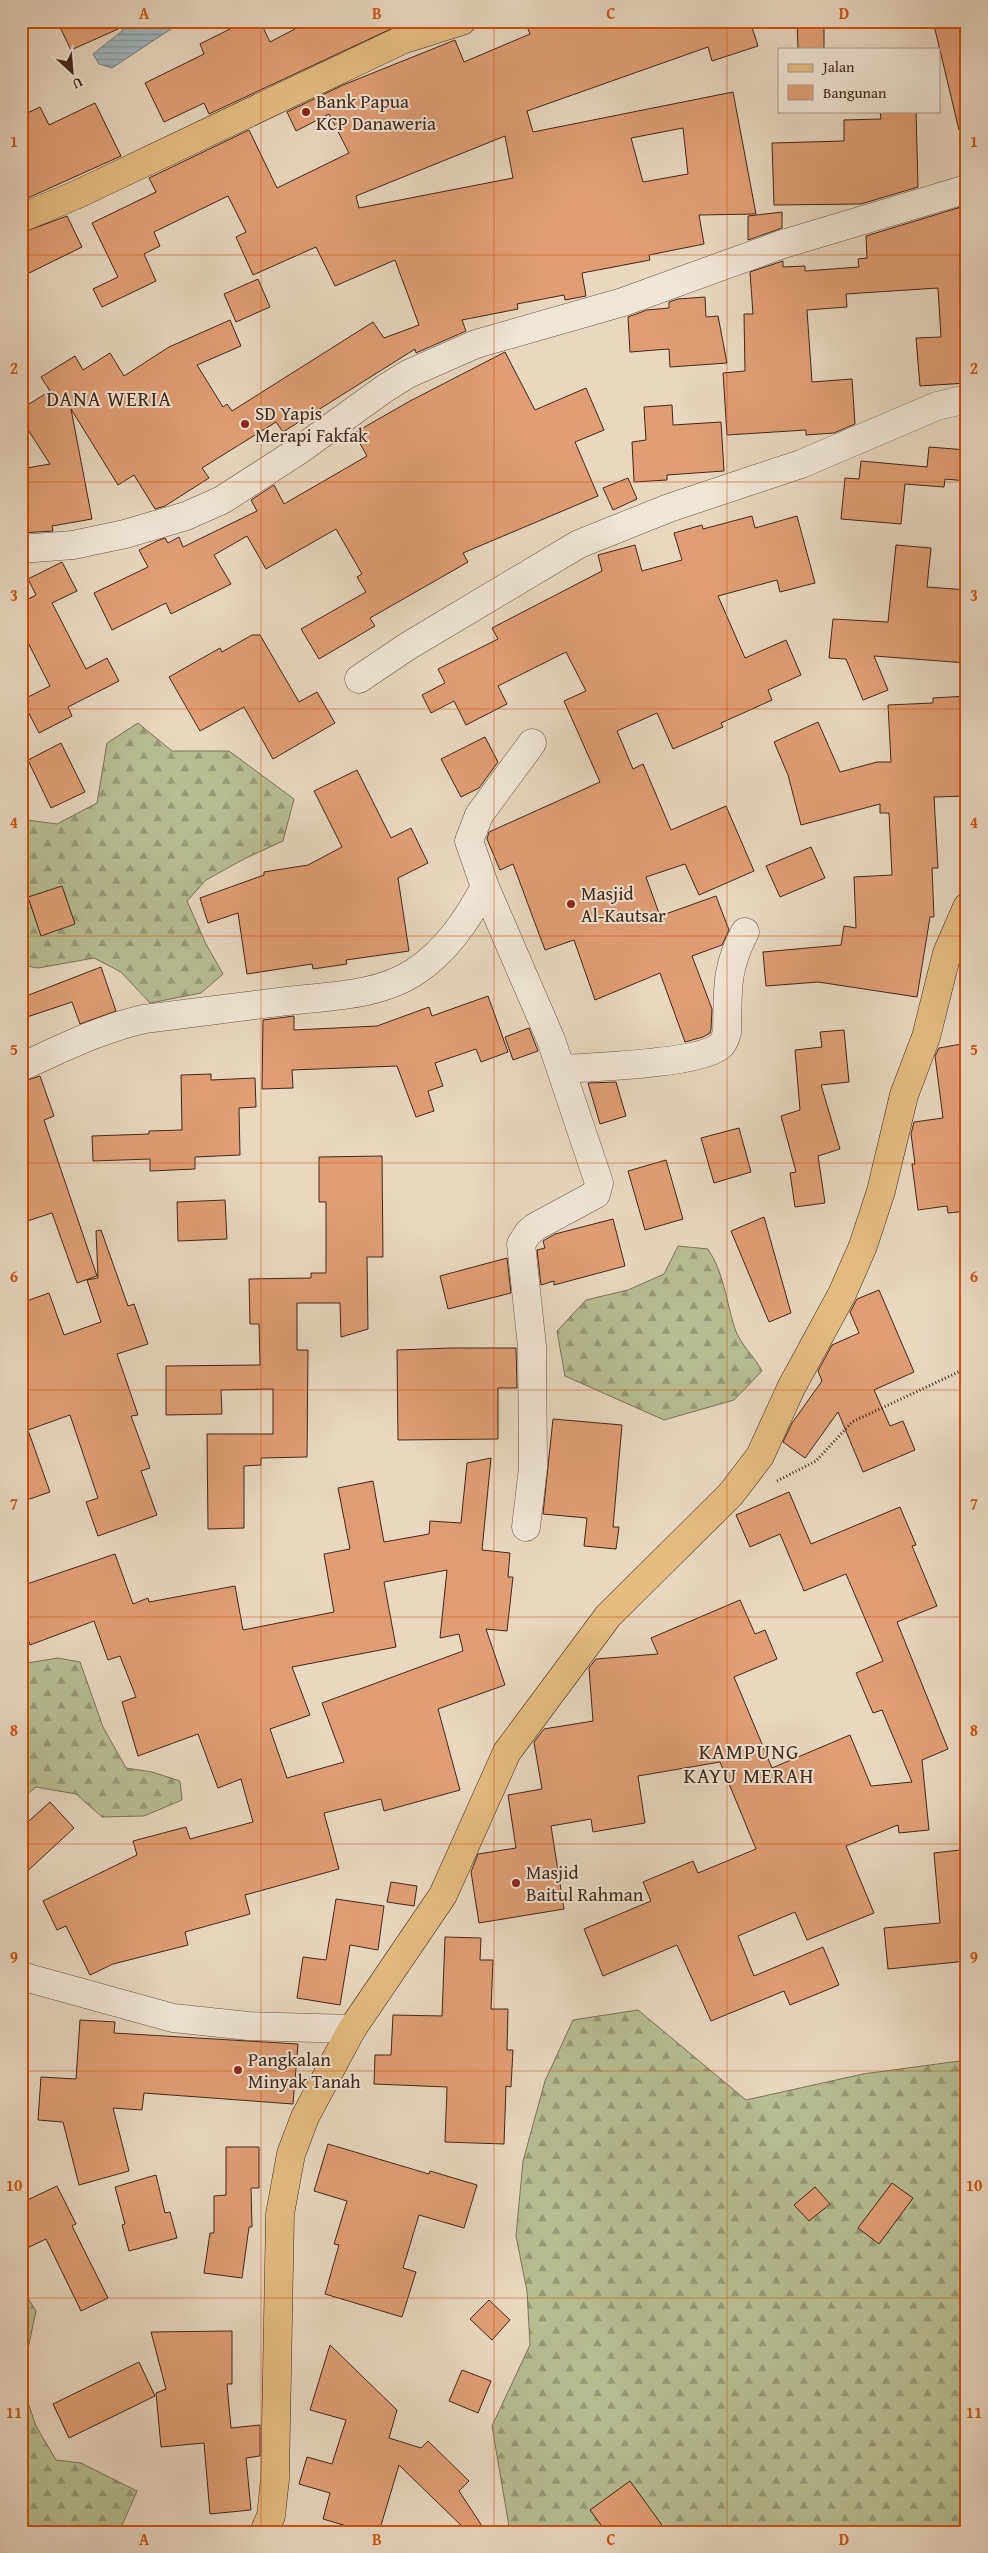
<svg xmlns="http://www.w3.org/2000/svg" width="988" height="2553" font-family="'Gentium Book Plus',serif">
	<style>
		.forest { fill: url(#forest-firs); stroke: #7c7256 }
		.water { fill: url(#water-rules); stroke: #787d7c }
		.building { fill: #e19e74; stroke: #41261a; fill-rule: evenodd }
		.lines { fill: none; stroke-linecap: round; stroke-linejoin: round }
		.minor-casing { stroke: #6b5244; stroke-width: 29 }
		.major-casing { stroke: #41261a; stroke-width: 29 }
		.path { stroke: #41261a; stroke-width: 3; stroke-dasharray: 1 2.5; stroke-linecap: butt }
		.minor { stroke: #f0e6d6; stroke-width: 28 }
		.major { stroke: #e4bc80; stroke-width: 28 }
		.grid { fill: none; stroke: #cf510e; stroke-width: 1; stroke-opacity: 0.55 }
		.poi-dot { fill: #8f2418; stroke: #f0e6d6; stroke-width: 2 }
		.labels { text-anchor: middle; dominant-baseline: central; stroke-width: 4; stroke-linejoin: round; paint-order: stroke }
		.poi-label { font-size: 19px; fill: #41261a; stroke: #f0e6d6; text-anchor: start }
		.quarter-label { font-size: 21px; letter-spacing: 1px; fill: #41261a; stroke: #f0e6d6 }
		.neatline { fill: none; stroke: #cf510e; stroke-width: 2 }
		.grid-label { font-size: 16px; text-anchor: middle; font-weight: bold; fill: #cf510e }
	</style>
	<defs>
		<pattern id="forest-firs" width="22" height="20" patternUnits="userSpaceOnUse" patternTransform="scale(1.25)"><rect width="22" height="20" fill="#b6be92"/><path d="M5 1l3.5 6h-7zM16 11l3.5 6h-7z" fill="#969a76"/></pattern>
		<pattern id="water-rules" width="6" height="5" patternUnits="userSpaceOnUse" patternTransform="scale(1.25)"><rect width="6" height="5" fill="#9cb7be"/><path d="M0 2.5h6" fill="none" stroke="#81959a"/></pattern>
	</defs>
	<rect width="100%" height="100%" fill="#e8d8c0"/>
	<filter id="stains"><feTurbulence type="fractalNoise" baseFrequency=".004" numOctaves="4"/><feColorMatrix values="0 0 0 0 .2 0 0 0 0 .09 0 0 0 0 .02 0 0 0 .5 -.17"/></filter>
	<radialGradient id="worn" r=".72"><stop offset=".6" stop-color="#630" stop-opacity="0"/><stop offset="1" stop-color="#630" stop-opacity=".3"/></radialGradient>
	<path class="forest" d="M 138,723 L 172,751 L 229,751 L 294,799 L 283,841 L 244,859 L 206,880 L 187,901 L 206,944 L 223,974 L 201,993 L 150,1003 L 121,972 L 94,958 L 38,968 L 21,965 L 21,795 L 27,820 L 57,824 L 97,803 L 107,743 Z
		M 678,1246 L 708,1249 C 724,1273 726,1301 735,1329 C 740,1344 755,1357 762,1371 L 734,1400 L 664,1420 L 565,1376 L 557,1331 L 586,1300 L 628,1290 L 664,1274 Z
		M 58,1658 L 80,1662 L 103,1727 L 126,1768 L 152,1772 L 180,1781 L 182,1800 L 144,1816 L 102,1817 L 76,1794 L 36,1787 L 21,1799 L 21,1664 Z
		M 638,2010 L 746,2100 L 863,2074 L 967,2060 L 967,2532 L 510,2532 L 492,2426 L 530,2345 L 527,2291 L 516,2236 L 523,2161 L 545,2081 L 573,2020 Z
		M 21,2287 L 36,2311 L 21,2382 Z
		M 21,2382 L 36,2426 L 56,2460 L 81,2463 L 137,2491 L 119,2532 L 21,2532 Z"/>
	<path class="water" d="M 126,21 L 183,21 L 112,68 L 99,64 L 93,54 L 122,31 Z"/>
	<path class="building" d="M 57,21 L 136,21 L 71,50 Z
		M 246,21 L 260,21 L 270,42 L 310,21 L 408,21 L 209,114 L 204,103 L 164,122 L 145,83 L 204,54 L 200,44 Z
		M 525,21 L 750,21 L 758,46 L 712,61 L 708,47 L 527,111 L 533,132 L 733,92 L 756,214 L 699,215 L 704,244 L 649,255 L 650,260 L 582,273 L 586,296 L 565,300 L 564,295 L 517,304 L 518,309 L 462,320 L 466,331 L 416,353 L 415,349 L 283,432 L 276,422 L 202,468 L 209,478 L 165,506 L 155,509 L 134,475 L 118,485 L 71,409 L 92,519 L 52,526 L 53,531 L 21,533 L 21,502 L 27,501 L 21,469 L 50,464 L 21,419 L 21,409 L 50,391 L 41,377 L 75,356 L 83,370 L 110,353 L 124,376 L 169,347 L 230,320 L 241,346 L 197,365 L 223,407 L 227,404 L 232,411 L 373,322 L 384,338 L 419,325 L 395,260 L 335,286 L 316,247 L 253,275 L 236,237 L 246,232 L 228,196 L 154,232 L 160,246 L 144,254 L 156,281 L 102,307 L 93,289 L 118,277 L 92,223 L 156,192 L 149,178 L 249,130 L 277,188 L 349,153 L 329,114 L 296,131 L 287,112 L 343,85 L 455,40 L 464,62 L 530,34 ZM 683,128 L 688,174 L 643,182 L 631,138 ZM 505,136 L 513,178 L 359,208 L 356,196 Z
		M 797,21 L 824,21 L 824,49 L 798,49 Z
		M 933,21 L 967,21 L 967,129 L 959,130 Z
		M 95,103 L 121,156 L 21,201 L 21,116 L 40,107 L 49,125 Z
		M 880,111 L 916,111 L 918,187 L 861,204 L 774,205 L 772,143 L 844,141 L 844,120 L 881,119 Z
		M 961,207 L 967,207 L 967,383 L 920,386 L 916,338 L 941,337 L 938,288 L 846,294 L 847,307 L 807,310 L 812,382 L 852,379 L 855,424 L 834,433 L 806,435 L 806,430 L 727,435 L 723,373 L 745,371 L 744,314 L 753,314 L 750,272 L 783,261 L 783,267 L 805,266 L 805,271 L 859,267 L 858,259 L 867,258 L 866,236 Z
		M 782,212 L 782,228 L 748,240 L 748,216 Z
		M 67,216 L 82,247 L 21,277 L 21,233 Z
		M 258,279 L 270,307 L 236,322 L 224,294 Z
		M 705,297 L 706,317 L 718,316 L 727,363 L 670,367 L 669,349 L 630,352 L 628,317 L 647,310 L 669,308 L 669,302 L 678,299 Z
		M 505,352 L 535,410 L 586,388 L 604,430 L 575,442 L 598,496 L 463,553 L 468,562 L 370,618 L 375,626 L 319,659 L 301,629 L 366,592 L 357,577 L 362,574 L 336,529 L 266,569 L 247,536 L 214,555 L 231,584 L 171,614 L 166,603 L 112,630 L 94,593 L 148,567 L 139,550 L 157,541 L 165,538 L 168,543 L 179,537 L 183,547 L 257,511 L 251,500 L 274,485 L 284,504 L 367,456 L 354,433 L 410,401 Z
		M 672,405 L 673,425 L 721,422 L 724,471 L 667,475 L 667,480 L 634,482 L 632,442 L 646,440 L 644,407 Z
		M 929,447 L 967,450 L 967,481 L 945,479 L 944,487 L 905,484 L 901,524 L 841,519 L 845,478 L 859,479 L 861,461 L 927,467 Z
		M 628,478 L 637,499 L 613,510 L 603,488 Z
		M 752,516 L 755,528 L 797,516 L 815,583 L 780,592 L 777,580 L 718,596 L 745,658 L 786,640 L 801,675 L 768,690 L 772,700 L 721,723 L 723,727 L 673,749 L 657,713 L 617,731 L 633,769 L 643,764 L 671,830 L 726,806 L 754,871 L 699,895 L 685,864 L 646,877 L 660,916 L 716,896 L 729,930 L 722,945 L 692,956 L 712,1009 L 711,1030 L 710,1033 L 703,1037 L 685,1042 L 660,973 L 595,1000 L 574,940 L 545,950 L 513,864 L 500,870 L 487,839 L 489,832 L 600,782 L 564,701 L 586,691 L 566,652 L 498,686 L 507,704 L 466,725 L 454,701 L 431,713 L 422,695 L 445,683 L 438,669 L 498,639 L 492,628 L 602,571 L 598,555 L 635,545 L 642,571 L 682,560 L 674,533 L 702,525 L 703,529 Z
		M 896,545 L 931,548 L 927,587 L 967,590 L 967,663 L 874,656 L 888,690 L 863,700 L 846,659 L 829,658 L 833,619 L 888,622 Z
		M 62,562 L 77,591 L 52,603 L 86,669 L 107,658 L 119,681 L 68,707 L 72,716 L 39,733 L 22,700 L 50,686 L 21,629 L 21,603 L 36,595 L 28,579 Z
		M 252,635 L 260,635 L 299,702 L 317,692 L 335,723 L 273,759 L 244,707 L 200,731 L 169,677 L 220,648 L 222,652 Z
		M 967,696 L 967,796 L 934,797 L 938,868 L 932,868 L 934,917 L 930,917 L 917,997 L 818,982 L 766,986 L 763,952 L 841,945 L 844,926 L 856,928 L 854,877 L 892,875 L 889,813 L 880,813 L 880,804 L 801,825 L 788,775 L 774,742 L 818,722 L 840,772 L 877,762 L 891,762 L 888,705 L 933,703 L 933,698 Z
		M 485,737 L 498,762 L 479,788 L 461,797 L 441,759 Z
		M 61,743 L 85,792 L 51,808 L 28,760 Z
		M 357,770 L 391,838 L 411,828 L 428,863 L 398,878 L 409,951 L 346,960 L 347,964 L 313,969 L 312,964 L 247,974 L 238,913 L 208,923 L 200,898 L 264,875 L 264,872 L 308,865 L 342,847 L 314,791 Z
		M 811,847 L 825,878 L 780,897 L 766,866 Z
		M 62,886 L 75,924 L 41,936 L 28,897 Z
		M 101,967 L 116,1011 L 80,1024 L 72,1002 L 21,1019 L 21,998 Z
		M 488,996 L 508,1052 L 481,1062 L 476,1049 L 435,1063 L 443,1086 L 428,1091 L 434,1111 L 416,1117 L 397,1066 L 292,1070 L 293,1088 L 262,1089 L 263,1020 L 294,1016 L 294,1030 L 377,1026 L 429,1007 L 432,1016 Z
		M 529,1028 L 538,1051 L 513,1060 L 505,1037 Z
		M 844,1030 L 849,1082 L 821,1085 L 840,1149 L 818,1156 L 825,1203 L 795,1207 L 790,1173 L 796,1172 L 781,1116 L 800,1110 L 795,1050 L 822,1047 L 820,1032 Z
		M 967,1043 L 967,1211 L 948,1213 L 947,1206 L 918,1210 L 912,1164 L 915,1164 L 911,1134 L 914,1122 L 943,1118 L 935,1056 L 939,1048 Z
		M 211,1074 L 211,1080 L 255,1078 L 256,1107 L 239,1108 L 240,1155 L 195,1157 L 195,1169 L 150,1171 L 150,1159 L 93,1161 L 92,1136 L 149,1134 L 149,1131 L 182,1130 L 181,1075 Z
		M 40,1076 L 54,1116 L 44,1120 L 97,1276 L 77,1283 L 52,1213 L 21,1223 L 21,1082 Z
		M 616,1082 L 626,1116 L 600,1124 L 588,1083 Z
		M 739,1128 L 751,1172 L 714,1183 L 701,1138 Z
		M 382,1156 L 383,1257 L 367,1257 L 368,1329 L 341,1337 L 340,1303 L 297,1303 L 297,1350 L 308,1350 L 307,1457 L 261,1458 L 261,1465 L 244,1466 L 244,1528 L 208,1529 L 207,1434 L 273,1434 L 273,1389 L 221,1390 L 222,1414 L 166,1415 L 166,1366 L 260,1365 L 259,1324 L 250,1324 L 249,1279 L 311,1278 L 311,1273 L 326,1273 L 326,1202 L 319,1202 L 319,1157 Z
		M 666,1160 L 683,1219 L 645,1230 L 628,1171 Z
		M 225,1200 L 227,1239 L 178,1241 L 177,1202 Z
		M 764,1217 L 791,1313 L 769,1322 L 731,1231 Z
		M 613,1219 L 625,1266 L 554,1285 L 554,1281 L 541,1285 L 537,1250 L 545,1248 L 543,1241 L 555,1234 Z
		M 101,1230 L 128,1306 L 134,1304 L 148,1344 L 117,1354 L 138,1415 L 131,1416 L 150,1468 L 141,1471 L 157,1515 L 98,1536 L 86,1502 L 98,1498 L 70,1415 L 28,1430 L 50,1492 L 21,1502 L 21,1303 L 49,1293 L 64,1335 L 101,1322 L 87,1280 L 98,1278 L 96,1231 Z
		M 507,1258 L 511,1293 L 448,1309 L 440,1276 Z
		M 879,1290 L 914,1372 L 874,1390 L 890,1426 L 903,1421 L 915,1450 L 863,1472 L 838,1412 L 805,1458 L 783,1442 L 792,1423 L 822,1381 L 818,1371 L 832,1345 L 859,1333 L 850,1312 L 857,1299 Z
		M 451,1348 L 516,1348 L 517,1388 L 498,1388 L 498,1439 L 398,1440 L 397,1350 Z
		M 553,1419 L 622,1425 L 613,1527 L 619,1527 L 616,1549 L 584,1546 L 587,1518 L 543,1514 Z
		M 491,1458 L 482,1550 L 510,1553 L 508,1577 L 513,1577 L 507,1631 L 486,1629 L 505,1685 L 438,1709 L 460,1790 L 384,1811 L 381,1799 L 324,1813 L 339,1869 L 245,1895 L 250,1914 L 185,1932 L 188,1945 L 113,1964 L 90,1975 L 66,1926 L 57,1930 L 43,1901 L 137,1855 L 133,1841 L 186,1827 L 190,1839 L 253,1822 L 241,1779 L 218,1788 L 198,1734 L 138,1756 L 122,1702 L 136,1697 L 120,1656 L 108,1660 L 94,1621 L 30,1645 L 21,1620 L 21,1586 L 115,1554 L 133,1604 L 148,1598 L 149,1602 L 235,1586 L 243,1630 L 334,1612 L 324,1554 L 350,1549 L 338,1488 L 373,1481 L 384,1542 L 429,1534 L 430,1521 L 461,1523 L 467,1463 ZM 447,1570 L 440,1638 L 459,1634 L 463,1651 L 322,1703 L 344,1762 L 287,1778 L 270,1729 L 310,1715 L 292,1667 L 396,1647 L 384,1582 Z
		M 789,1492 L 811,1544 L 900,1507 L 916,1545 L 912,1546 L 937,1606 L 897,1622 L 948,1749 L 922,1760 L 929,1830 L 899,1833 L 898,1825 L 846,1846 L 874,1913 L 807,1940 L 795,1912 L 738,1936 L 754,1976 L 823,1947 L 839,1985 L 790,2005 L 784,1991 L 711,2021 L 677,1945 L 603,1976 L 584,1929 L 651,1901 L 643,1882 L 693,1861 L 698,1873 L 756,1849 L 720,1762 L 638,1776 L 645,1823 L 593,1832 L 591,1819 L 551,1826 L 564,1909 L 479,1923 L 471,1872 L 478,1854 L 516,1848 L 508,1795 L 542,1789 L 534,1742 L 544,1729 L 593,1721 L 589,1668 L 596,1659 L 658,1654 L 651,1638 L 740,1600 L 755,1634 L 765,1630 L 777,1659 L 734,1677 L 772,1768 L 850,1735 L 871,1786 L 912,1782 L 882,1710 L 873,1713 L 856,1673 L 883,1661 L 846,1574 L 804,1591 L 780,1534 L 750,1547 L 736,1515 Z
		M 50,1802 L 74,1828 L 21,1877 L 21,1828 Z
		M 960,1850 L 967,1923 L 967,1961 L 888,1969 L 884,1928 L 940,1923 L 934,1853 Z
		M 391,1882 L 417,1886 L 414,1906 L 387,1902 Z
		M 336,1899 L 384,1906 L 378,1950 L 350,1945 L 340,2005 L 297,1998 L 303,1957 L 326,1960 Z
		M 445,1937 L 481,1938 L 480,1960 L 493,1960 L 491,2009 L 508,2009 L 507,2050 L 513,2050 L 511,2087 L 506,2086 L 504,2144 L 445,2142 L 447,2087 L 374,2084 L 375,2055 L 391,2055 L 393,2015 L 442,2016 Z
		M 80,2020 L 115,2022 L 114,2033 L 298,2044 L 293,2104 L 144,2093 L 142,2110 L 113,2108 L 129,2171 L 79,2185 L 63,2122 L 38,2120 L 41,2077 L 76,2079 Z
		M 328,2144 L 429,2174 L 430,2171 L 477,2185 L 464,2228 L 419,2215 L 403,2268 L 416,2272 L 402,2317 L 325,2294 L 339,2245 L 334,2244 L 347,2201 L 314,2191 Z
		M 226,2147 L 259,2147 L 259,2188 L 251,2188 L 252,2227 L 249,2227 L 242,2278 L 204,2273 L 210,2233 L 214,2233 L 214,2196 L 226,2195 Z
		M 156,2175 L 165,2213 L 170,2212 L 177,2238 L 129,2251 L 122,2225 L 125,2224 L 115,2187 Z
		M 892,2183 L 913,2198 L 879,2244 L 858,2228 Z
		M 57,2186 L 76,2224 L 72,2226 L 108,2298 L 81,2311 L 46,2239 L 21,2251 L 21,2203 Z
		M 815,2187 L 830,2204 L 809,2221 L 794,2205 Z
		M 489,2300 L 510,2320 L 492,2340 L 470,2319 Z
		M 232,2331 L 232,2384 L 227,2384 L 231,2428 L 260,2425 L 260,2456 L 246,2458 L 251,2510 L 210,2514 L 204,2443 L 161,2447 L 156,2393 L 166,2389 L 151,2332 Z
		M 330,2345 L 397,2410 L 389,2438 L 421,2448 L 428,2441 L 469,2481 L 459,2491 L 486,2532 L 468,2532 L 399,2465 L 379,2532 L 367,2532 L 323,2519 L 330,2493 L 299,2484 L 307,2457 L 332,2464 L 346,2420 L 310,2410 Z
		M 139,2362 L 155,2396 L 69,2438 L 53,2404 Z
		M 462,2370 L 491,2381 L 478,2413 L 449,2401 Z
		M 630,2481 L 667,2532 L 606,2532 L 590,2510 Z"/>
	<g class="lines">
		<defs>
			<path id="minor" d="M 21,549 L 73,545 L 125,534 L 186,516 L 222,500 L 298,451 L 384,389 L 408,374 L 476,344 L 623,302 L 780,245 L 967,189
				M 359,679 L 408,646 L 579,544 L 669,508 L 801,464 L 937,406 L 967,399
				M 21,1067 C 61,1049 100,1029 144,1019 C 192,1013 239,1007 287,1001 C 328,996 377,996 413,973 C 446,952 467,920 485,887
				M 562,1069 C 593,1067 699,1064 720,1046 C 725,1042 725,1038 727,1032 C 728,992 725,969 745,932
				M 526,1527 L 533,1468 L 532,1346 L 521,1244 L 528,1233 L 535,1227 L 596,1194 L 599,1183 L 551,1040 L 485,887 L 469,841 L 479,815 L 532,743
				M 21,1976 L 173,2018 L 248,2026 L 352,2029"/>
			<path id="major" d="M 21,218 L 78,194 L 402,40 L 462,21
				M 264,2532 L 271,2516 L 275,2479 L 280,2214 L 291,2154 L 305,2117 L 352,2029 L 443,1895 L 507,1752 L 608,1616 L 731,1494 L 760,1456 L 791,1388 L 842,1294 L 863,1246 L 881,1191 L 904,1095 L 926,1037 L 947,953 L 967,907"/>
		</defs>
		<use href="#minor" class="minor-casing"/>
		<use href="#major" class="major-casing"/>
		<path class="path" d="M 777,1481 L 816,1461 L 852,1422 L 967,1368"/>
		<use href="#minor" class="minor"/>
		<use href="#major" class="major"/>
	</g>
	<path class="grid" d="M 261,21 L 261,2532M 494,21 L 494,2532M 727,21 L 727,2532M 21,255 L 967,255M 21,482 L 967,482M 21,709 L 967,709M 21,936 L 967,936M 21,1163 L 967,1163M 21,1390 L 967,1390M 21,1617 L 967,1617M 21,1844 L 967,1844M 21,2071 L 967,2071M 21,2298 L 967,2298"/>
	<g class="poi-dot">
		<circle cx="306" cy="112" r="5"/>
		<circle cx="245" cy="424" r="5"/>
		<circle cx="571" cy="904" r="5"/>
		<circle cx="516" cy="1883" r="5"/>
		<circle cx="238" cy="2070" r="5"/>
	</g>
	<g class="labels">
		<g class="poi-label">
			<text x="316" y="101">Bank Papua<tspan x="316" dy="22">KCP Danaweria</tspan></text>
			<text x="255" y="413">SD Yapis<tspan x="255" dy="22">Merapi Fakfak</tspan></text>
			<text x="581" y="893">Masjid<tspan x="581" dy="22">Al-Kautsar</tspan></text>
			<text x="526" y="1872">Masjid<tspan x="526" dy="22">Baitul Rahman</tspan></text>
			<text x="248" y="2059">Pangkalan<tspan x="248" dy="22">Minyak Tanah</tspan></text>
		</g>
		<g class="quarter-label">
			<text x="109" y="398">DANA WERIA</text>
			<text x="749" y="1751">KAMPUNG<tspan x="749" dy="24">KAYU MERAH</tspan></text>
		</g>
	</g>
	<rect width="988" height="2553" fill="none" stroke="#e8d8c0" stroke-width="55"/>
	<rect x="778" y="48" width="162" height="65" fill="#f0e6d6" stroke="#aa998b"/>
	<rect x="788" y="64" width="25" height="8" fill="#e4bc80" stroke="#aa998b"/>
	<text x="823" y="72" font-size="15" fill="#41261a">Jalan</text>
	<rect x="788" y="85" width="25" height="15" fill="#e19e74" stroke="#aa998b"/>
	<text x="823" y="98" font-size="15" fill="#41261a">Bangunan</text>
	<g transform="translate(72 72) rotate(154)" stroke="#f0e6d6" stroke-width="4" paint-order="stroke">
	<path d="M0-4L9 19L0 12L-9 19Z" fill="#41261a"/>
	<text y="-8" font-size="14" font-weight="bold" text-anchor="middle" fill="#41261a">U</text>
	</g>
	<rect x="28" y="28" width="932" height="2498" class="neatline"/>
	<g class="grid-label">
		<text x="144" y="19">A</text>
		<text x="377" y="19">B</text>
		<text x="611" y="19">C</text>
		<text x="844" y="19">D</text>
		<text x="14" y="147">1</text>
		<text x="974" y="147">1</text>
		<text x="14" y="374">2</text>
		<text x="974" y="374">2</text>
		<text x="14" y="601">3</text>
		<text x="974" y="601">3</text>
		<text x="14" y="828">4</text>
		<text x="974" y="828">4</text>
		<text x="14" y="1055">5</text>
		<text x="974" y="1055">5</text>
		<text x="14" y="1282">6</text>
		<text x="974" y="1282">6</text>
		<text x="14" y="1509">7</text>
		<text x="974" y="1509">7</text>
		<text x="14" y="1736">8</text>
		<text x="974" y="1736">8</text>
		<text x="14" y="1963">9</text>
		<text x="974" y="1963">9</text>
		<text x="14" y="2191">10</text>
		<text x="974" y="2191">10</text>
		<text x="14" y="2418">11</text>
		<text x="974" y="2418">11</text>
		<text x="144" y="2545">A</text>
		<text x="377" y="2545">B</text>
		<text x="611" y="2545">C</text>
		<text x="844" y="2545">D</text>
	</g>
	<rect width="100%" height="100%" filter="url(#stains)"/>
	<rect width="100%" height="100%" fill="url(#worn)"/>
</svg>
